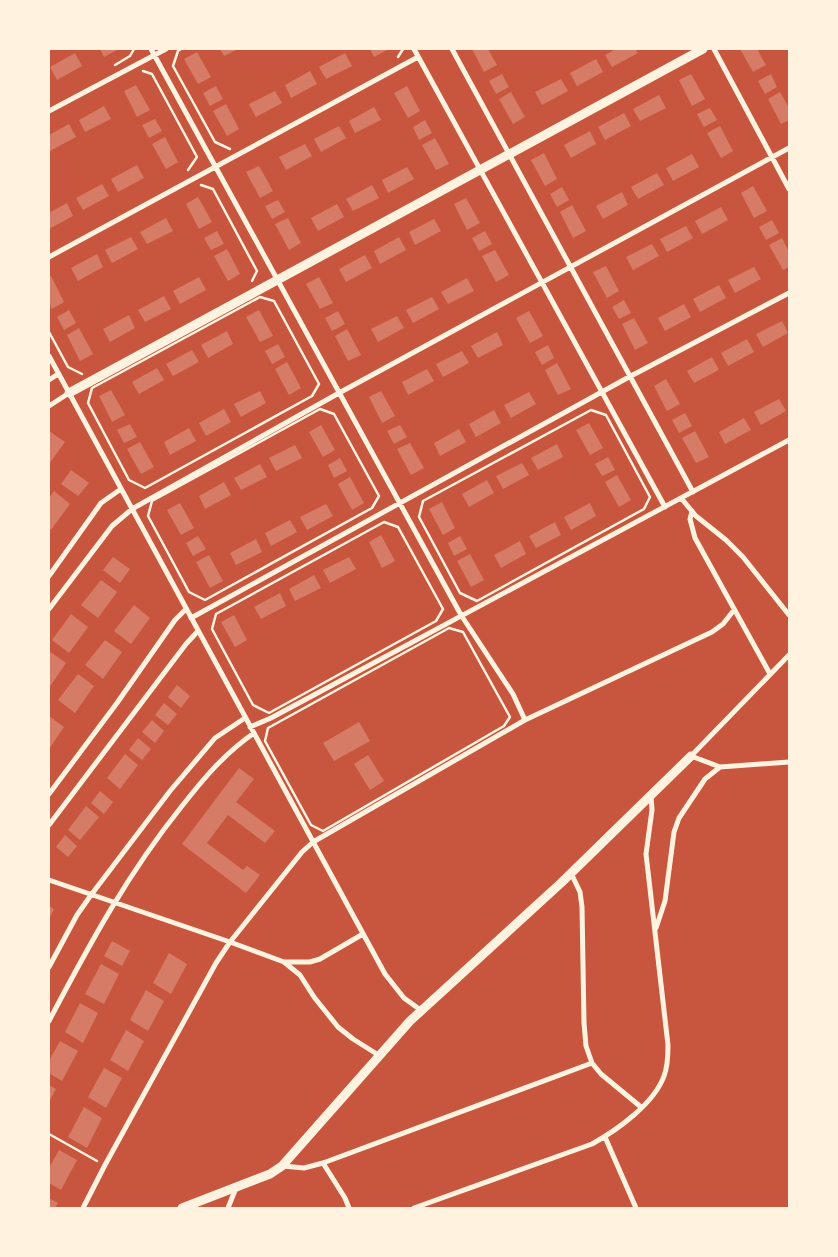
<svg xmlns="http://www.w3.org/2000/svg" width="838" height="1257" font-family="Manrope,sans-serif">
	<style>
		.building { fill: #d67c66 }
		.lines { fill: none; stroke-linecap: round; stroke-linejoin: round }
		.path { stroke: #fff3e0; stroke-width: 2.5 }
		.minor { stroke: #fff3e0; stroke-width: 5 }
		.tertiary { stroke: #fff3e0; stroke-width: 9 }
	</style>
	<rect width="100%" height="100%" fill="#c8553d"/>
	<path class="building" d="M 100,49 L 116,49 L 117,50 L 104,57 Z
		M 220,49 L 238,49 L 224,56 Z
		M 370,49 L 389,49 L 374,57 Z
		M 472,49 L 488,49 L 497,65 L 484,72 Z
		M 616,49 L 635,49 L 638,53 L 612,67 L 605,55 Z
		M 740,49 L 757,49 L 766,65 L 753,72 Z
		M 197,52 L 211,77 L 198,84 L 184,59 Z
		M 75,53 L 82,66 L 57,80 L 50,67 Z
		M 345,53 L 352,66 L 326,79 L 319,67 Z
		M 596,59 L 603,72 L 577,86 L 570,73 Z
		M 310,71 L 317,84 L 291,98 L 285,85 Z
		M 502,74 L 509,87 L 496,94 L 489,81 Z
		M 691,74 L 705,99 L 692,106 L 679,80 Z
		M 771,74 L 777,87 L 765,94 L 758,81 Z
		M 561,79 L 568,91 L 542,105 L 535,92 Z
		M 136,85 L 150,110 L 137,117 L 124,91 Z
		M 216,86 L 223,99 L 210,106 L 203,93 Z
		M 407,86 L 420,111 L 408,118 L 394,93 Z
		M 275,91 L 282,103 L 256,117 L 249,104 Z
		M 511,92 L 525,117 L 513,124 L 499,99 Z
		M 780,92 L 789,108 L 789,120 L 781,124 L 768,99 Z
		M 659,95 L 666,108 L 640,121 L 633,109 Z
		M 226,104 L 239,129 L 227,136 L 213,111 Z
		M 104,106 L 111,119 L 85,132 L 79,120 Z
		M 374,107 L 381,120 L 355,133 L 349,121 Z
		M 710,108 L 717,120 L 704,127 L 697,114 Z
		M 624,113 L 631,126 L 605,140 L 598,127 Z
		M 155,119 L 162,131 L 149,138 L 142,125 Z
		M 425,120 L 432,133 L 419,140 L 413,127 Z
		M 69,124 L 76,137 L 50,151 L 49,148 L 49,135 Z
		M 339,126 L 346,138 L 321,152 L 314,139 Z
		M 720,126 L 733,151 L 721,158 L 707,133 Z
		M 590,131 L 596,144 L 571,158 L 564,145 Z
		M 165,137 L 178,162 L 166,169 L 152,144 Z
		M 435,138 L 449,164 L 436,170 L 422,145 Z
		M 305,144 L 312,156 L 286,170 L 279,157 Z
		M 544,153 L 557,179 L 545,186 L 531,160 Z
		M 692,154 L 699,167 L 673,181 L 666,168 Z
		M 137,165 L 144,178 L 118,192 L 111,179 Z
		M 259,166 L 273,191 L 260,198 L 246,172 Z
		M 407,167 L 414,179 L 388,193 L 382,180 Z
		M 657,173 L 664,185 L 638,199 L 631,187 Z
		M 102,184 L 109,196 L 83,210 L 76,198 Z
		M 372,185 L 379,198 L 353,211 L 346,199 Z
		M 753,186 L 767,211 L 754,218 L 741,193 Z
		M 562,187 L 569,200 L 557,207 L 550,194 Z
		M 622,192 L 628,205 L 603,219 L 596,206 Z
		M 198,197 L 212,222 L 199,229 L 186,204 Z
		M 466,198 L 480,223 L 467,230 L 454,204 Z
		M 278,200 L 285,212 L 272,219 L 265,206 Z
		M 67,203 L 73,216 L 49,229 L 49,213 Z
		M 337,204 L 344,217 L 318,231 L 311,218 Z
		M 572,205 L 586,231 L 573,238 L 560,212 Z
		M 721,207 L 728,220 L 702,234 L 695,221 Z
		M 166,218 L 173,231 L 147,244 L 140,232 Z
		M 288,218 L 301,243 L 289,250 L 275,224 Z
		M 434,219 L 441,231 L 415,245 L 409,232 Z
		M 772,220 L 779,233 L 766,240 L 759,227 Z
		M 686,226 L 693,238 L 667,252 L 660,239 Z
		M 217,231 L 224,244 L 211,250 L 204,238 Z
		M 485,231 L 492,244 L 479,251 L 472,238 Z
		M 131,237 L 138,249 L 112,263 L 105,250 Z
		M 399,237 L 406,250 L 380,264 L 374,251 Z
		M 782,238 L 789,252 L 789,267 L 783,270 L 769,245 Z
		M 652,244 L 659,256 L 633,270 L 626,257 Z
		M 227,249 L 240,274 L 228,281 L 214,256 Z
		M 495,250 L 509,275 L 496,282 L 482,256 Z
		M 97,254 L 103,267 L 78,281 L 71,268 Z
		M 365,255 L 372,268 L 346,282 L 339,269 Z
		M 606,266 L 619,291 L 607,298 L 593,272 Z
		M 754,267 L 761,279 L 735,293 L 728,280 Z
		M 51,276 L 64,302 L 52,309 L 49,303 L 49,277 Z
		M 199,277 L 206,290 L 180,304 L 173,291 Z
		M 319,277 L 333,303 L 320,309 L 306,284 Z
		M 467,278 L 474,291 L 448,304 L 441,292 Z
		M 719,285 L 726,298 L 700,312 L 693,299 Z
		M 164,296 L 171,309 L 145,322 L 138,310 Z
		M 432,297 L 439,309 L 413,323 L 406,310 Z
		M 624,300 L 631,313 L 619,319 L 612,307 Z
		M 684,304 L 691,317 L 665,331 L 658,318 Z
		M 69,310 L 76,323 L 64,330 L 57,317 Z
		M 259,310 L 273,336 L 260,342 L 246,317 Z
		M 338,311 L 345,324 L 332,331 L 325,318 Z
		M 529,311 L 543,336 L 530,343 L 516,318 Z
		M 129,315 L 135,328 L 110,342 L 103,329 Z
		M 397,316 L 404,328 L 378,342 L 371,329 Z
		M 634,318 L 648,343 L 635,350 L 622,324 Z
		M 782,321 L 788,333 L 763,347 L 756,334 Z
		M 79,328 L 93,354 L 80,361 L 67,335 Z
		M 347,329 L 361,355 L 348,361 L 335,336 Z
		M 227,331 L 233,344 L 208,358 L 201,345 Z
		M 497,332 L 503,345 L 478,358 L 471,346 Z
		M 747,339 L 754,352 L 728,366 L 721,353 Z
		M 278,344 L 285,357 L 272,364 L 265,351 Z
		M 548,345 L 554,358 L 542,365 L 535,352 Z
		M 192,350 L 199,362 L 173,376 L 166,364 Z
		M 462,351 L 469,363 L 443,377 L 436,364 Z
		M 712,357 L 719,370 L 694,383 L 687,371 Z
		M 287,362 L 301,388 L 289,395 L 275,369 Z
		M 557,363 L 571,389 L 558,395 L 545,370 Z
		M 157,368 L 164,380 L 139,394 L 132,382 Z
		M 427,369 L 434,381 L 408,395 L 402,382 Z
		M 666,379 L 680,404 L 667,411 L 654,386 Z
		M 111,390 L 125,415 L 112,422 L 99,396 Z
		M 260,391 L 266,403 L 241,417 L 234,404 Z
		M 381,391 L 395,416 L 382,423 L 369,397 Z
		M 529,392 L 536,404 L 511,418 L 504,405 Z
		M 779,399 L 786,411 L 761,425 L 754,412 Z
		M 224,409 L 231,422 L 206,436 L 199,423 Z
		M 494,410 L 501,423 L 476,437 L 469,424 Z
		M 685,413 L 692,426 L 679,433 L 672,420 Z
		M 744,418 L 751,430 L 725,444 L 719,432 Z
		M 589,423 L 603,448 L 590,455 L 576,430 Z
		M 130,424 L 137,437 L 124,443 L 117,430 Z
		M 321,425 L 335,450 L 323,457 L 309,432 Z
		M 400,425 L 407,437 L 394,444 L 387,431 Z
		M 189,428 L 196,441 L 170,455 L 164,442 Z
		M 459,429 L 466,442 L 440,456 L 434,443 Z
		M 49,431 L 65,442 L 49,464 Z
		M 695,431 L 709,457 L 696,463 L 682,438 Z
		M 140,442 L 154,467 L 141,474 L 127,449 Z
		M 410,443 L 424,468 L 411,475 L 397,449 Z
		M 557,444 L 563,457 L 538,470 L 531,458 Z
		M 295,445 L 302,458 L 276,471 L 269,458 Z
		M 608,457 L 615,470 L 602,476 L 595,464 Z
		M 340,458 L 347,471 L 334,478 L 328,465 Z
		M 522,463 L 529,475 L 503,489 L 496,476 Z
		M 260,464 L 267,477 L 241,490 L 234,478 Z
		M 71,470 L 89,483 L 78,496 L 61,484 Z
		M 617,475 L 631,500 L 619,507 L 605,482 Z
		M 350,477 L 364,503 L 352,510 L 338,484 Z
		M 487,480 L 494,493 L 469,507 L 462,494 Z
		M 224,482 L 231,495 L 205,509 L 199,496 Z
		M 54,491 L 70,504 L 51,530 L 49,528 L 49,498 Z
		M 442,502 L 455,528 L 443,535 L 429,509 Z
		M 180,503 L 194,528 L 181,535 L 167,510 Z
		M 590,503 L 596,516 L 571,530 L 564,517 Z
		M 326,504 L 333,516 L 307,530 L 300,517 Z
		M 290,520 L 297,532 L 271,546 L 265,533 Z
		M 555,522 L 561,535 L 536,548 L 529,536 Z
		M 381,535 L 395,561 L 382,568 L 369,542 Z
		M 198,536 L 206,549 L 193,556 L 186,543 Z
		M 460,536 L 467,549 L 454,556 L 448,543 Z
		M 256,539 L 262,552 L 236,565 L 230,553 Z
		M 520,541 L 526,554 L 501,568 L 494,555 Z
		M 470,554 L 484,580 L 471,587 L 457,561 Z
		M 209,555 L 223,581 L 210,588 L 196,562 Z
		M 113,557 L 130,569 L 120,583 L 103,570 Z
		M 349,557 L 356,569 L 330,583 L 323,570 Z
		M 314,575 L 321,588 L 295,601 L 289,589 Z
		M 101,580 L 117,592 L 98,618 L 81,605 Z
		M 280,593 L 286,606 L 261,619 L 254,607 Z
		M 134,605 L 150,618 L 131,644 L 114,631 Z
		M 71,614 L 88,627 L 69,653 L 52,640 Z
		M 234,615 L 247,640 L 235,647 L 221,622 Z
		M 105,640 L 122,652 L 103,679 L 85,665 Z
		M 49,651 L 66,663 L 49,688 Z
		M 78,674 L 94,686 L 75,713 L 58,700 Z
		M 177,685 L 190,696 L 181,708 L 168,697 Z
		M 164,703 L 177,714 L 168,725 L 155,715 Z
		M 49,716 L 64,727 L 49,749 Z
		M 152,720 L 164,731 L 155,743 L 142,732 Z
		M 359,722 L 370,741 L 334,761 L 323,743 Z
		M 138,738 L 151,749 L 142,760 L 129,750 Z
		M 125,754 L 138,765 L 120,789 L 107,778 Z
		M 368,755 L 384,781 L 370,790 L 354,764 Z
		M 239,768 L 254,779 L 236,802 L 275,831 L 265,843 L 228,815 L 207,843 L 243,870 L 247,866 L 260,875 L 246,893 L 182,844 Z
		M 100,791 L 113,802 L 104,814 L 91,803 Z
		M 86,806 L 99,817 L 80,840 L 68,830 Z
		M 65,835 L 77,846 L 68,857 L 56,847 Z
		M 49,906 L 54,909 L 49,919 Z
		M 112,941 L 130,951 L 122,966 L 104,956 Z
		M 169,953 L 187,964 L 171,994 L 153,983 Z
		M 101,964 L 119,974 L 104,1004 L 85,994 Z
		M 146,990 L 164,1001 L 148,1031 L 130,1020 Z
		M 80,1003 L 98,1013 L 83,1043 L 65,1032 Z
		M 126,1030 L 144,1041 L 128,1071 L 110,1060 Z
		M 60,1041 L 78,1051 L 62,1081 L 49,1073 L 49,1061 Z
		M 104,1068 L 122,1078 L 106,1108 L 88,1097 Z
		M 49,1085 L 56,1089 L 49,1102 Z
		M 84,1107 L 102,1118 L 87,1148 L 68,1137 Z
		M 59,1150 L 77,1160 L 61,1190 L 49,1183 L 49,1168 Z
		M 49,1198 L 58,1203 L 55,1208 L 49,1208 Z"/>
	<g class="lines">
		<path class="path" d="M 181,49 L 178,51 L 173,66 L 215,142 L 230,149
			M 398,57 L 403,49
			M 115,65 L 130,56 L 134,49
			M 143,71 L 152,74 L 197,157 L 188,170
			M 201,185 L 213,189 L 257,271 L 252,281
			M 260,297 L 274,301 L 319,384 L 312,396 L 145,488 L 129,480 L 88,403 L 92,388 Z
			M 49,332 L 68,367 L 82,374
			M 320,409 L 334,414 L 379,496 L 372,508 L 205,600 L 189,592 L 148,516 L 152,501 Z
			M 591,410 L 606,415 L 650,497 L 644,509 L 477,601 L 460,593 L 419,517 L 423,501 Z
			M 384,522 L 398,527 L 443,609 L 436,621 L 269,713 L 253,705 L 212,629 L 216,614 Z
			M 449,628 L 463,632 L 510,717 L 504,726 L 323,831 L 311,825 L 265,741 L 268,728 Z
			M 49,1134 L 97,1161"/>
		<path class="minor" d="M 151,49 L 461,615 L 513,694 L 525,720
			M 414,49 L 665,507
			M 452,49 L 693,492
			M 714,49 L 789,189
			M 49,111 L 166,49
			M 49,257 L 418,57
			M 49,356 L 385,974 L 404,998 L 422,1011
			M 49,380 L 58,374
			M 49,406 L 69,393
			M 681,498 L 696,516 L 726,540 L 743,557 L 789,615
			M 692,511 L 690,519 L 695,538 L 770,674
			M 49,576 L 101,503 L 121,489
			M 49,609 L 112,526 L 132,509 L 339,393 L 789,148
			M 191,618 L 629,377 L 789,293
			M 789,655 L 691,756 L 720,767 L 789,762
			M 250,727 L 271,718 L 789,440
			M 49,794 L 117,703 L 175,620 L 186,609
			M 49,825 L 186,644 L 198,631
			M 571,873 L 580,892 L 582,907 L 584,1023 L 586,1046 L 592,1063 L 601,1074 L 641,1107
			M 49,880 L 230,942 L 284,962 L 300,975 L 314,997 L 338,1027 L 353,1039 L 380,1056
			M 656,928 L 665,901 L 674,832 L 679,818 L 705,779 L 720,767
			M 284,962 L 310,962 L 320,959 L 363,934
			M 49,967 L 77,915 L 91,895 L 170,791 L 215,738 L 245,718
			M 49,1021 C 89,945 128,873 182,806 C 204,778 224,754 254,733
			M 605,1137 L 636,1208
			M 323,1163 L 345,1198 L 349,1208
			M 283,1166 L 304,1168 L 323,1163 L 592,1063
			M 83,1208 L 105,1165 L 216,963 L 230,942 L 302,852 L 313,842 L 525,720 L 712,632 L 723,624 L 734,610
			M 228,1208 L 236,1188
			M 414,1208 L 592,1144 C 617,1130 654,1104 664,1076 C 668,1066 668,1055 668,1045 L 646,854 L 652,810 L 651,795"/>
		<path class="tertiary" d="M 69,393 L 703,49
			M 182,1208 L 270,1174 L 282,1166 L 410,1021 L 561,883 L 691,756"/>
	</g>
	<rect width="838" height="1257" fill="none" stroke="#fff3e0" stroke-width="100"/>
</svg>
